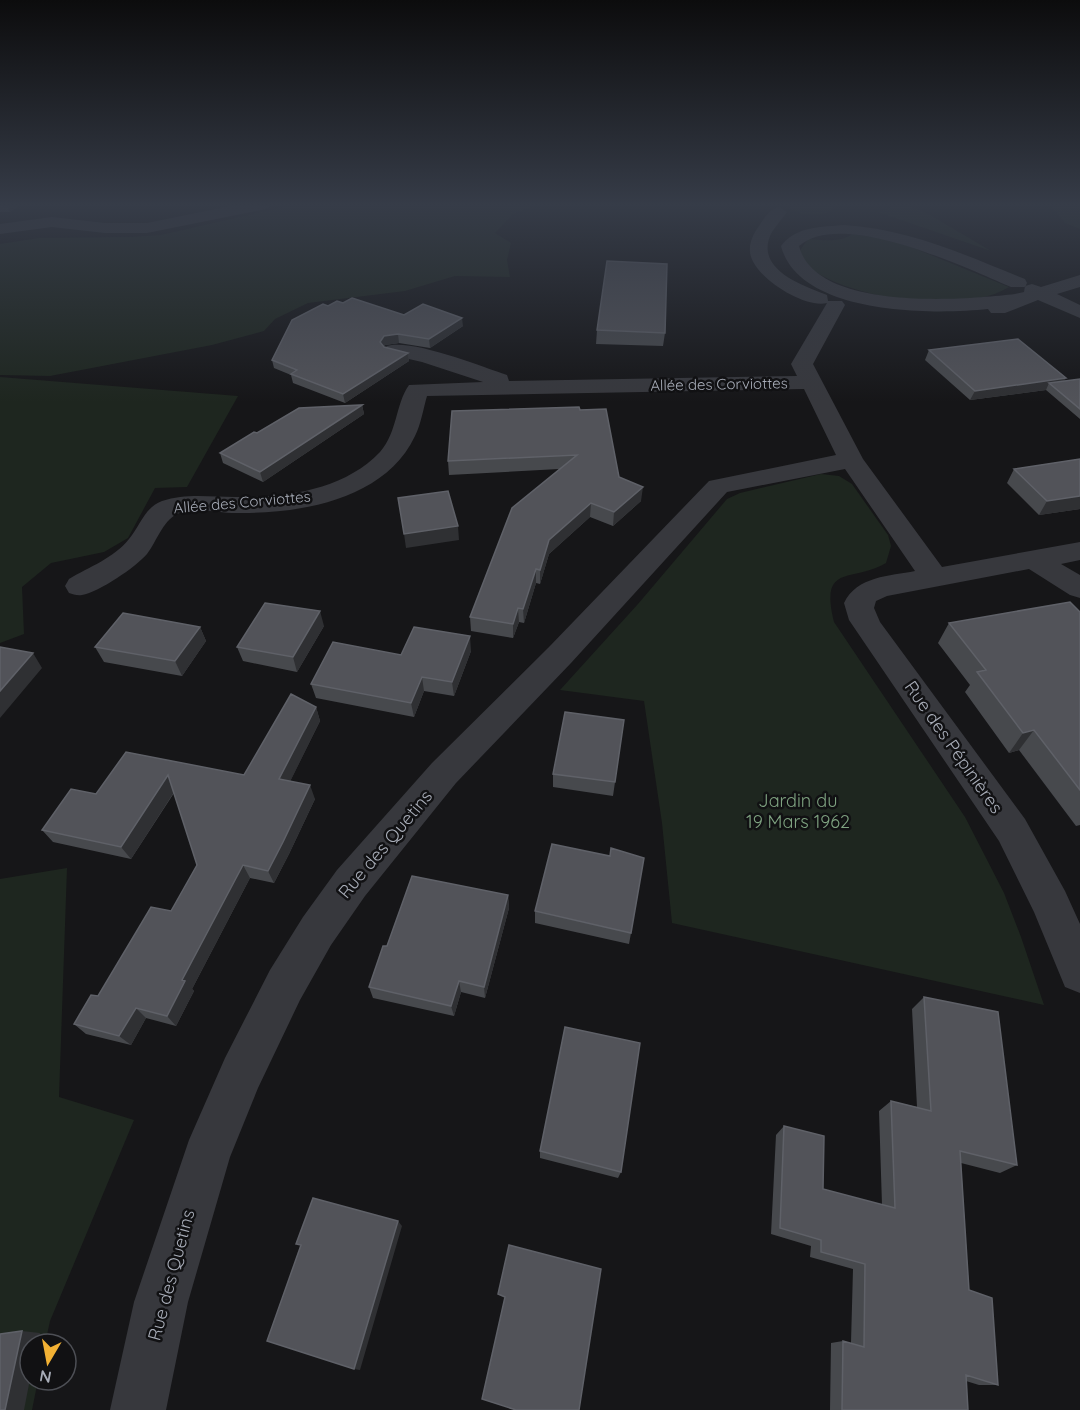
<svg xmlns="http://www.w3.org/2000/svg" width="1080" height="1410" font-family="Quicksand,sans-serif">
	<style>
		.green { fill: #1e261f }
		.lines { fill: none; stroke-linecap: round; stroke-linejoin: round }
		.minor { fill: #37383d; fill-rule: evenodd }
		.wall { fill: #47494d }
		.shaded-wall { fill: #2f3033 }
		.building { fill: #525359; stroke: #5f6168; stroke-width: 1.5 }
		.labels { text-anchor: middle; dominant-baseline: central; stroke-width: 5; stroke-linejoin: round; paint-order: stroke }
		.far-street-label { font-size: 15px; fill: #a8adb8; stroke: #111113 }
		.street-label { font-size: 18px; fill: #a8adb8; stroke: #111113 }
		.park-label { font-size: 18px; fill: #7fa381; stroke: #111113 }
	</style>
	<rect width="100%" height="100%" fill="#161618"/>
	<path class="green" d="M 297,204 L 539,204 L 513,214 L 495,233 L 511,243 L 507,260 L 510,277 L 455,276 L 405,291 L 308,303 L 275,319 L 264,331 L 212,345 L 50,376 L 0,375 L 0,244 L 39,238 L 131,237 L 161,235 Z
		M 787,204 L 831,204 L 833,207 L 830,212 C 816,216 795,217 787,204 Z
		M 902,204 L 925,212 L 991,251 L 878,212 Z
		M 1056,204 L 1080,204 L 1080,229 L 1065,223 L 1052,207 Z
		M 852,234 L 894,240 L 1009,287 C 965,315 855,300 813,270 C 807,266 803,258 799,252 L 808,239 C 821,240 841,243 852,234 Z
		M 0,377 L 238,396 L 187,487 L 155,488 L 128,538 L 104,552 L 51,563 L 22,587 L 24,634 L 0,643 Z
		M 821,474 L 839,476 L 852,484 L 888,535 L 891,546 L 886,563 C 853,583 819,562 834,622 L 965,817 L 1004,893 L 1021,937 L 1044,1005 L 672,923 L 662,823 L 644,701 L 560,690 L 638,604 L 727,499 L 740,493 Z
		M 67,868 L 59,1097 L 134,1120 L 50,1321 L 45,1344 L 30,1344 L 30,1380 L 38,1380 L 32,1410 L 0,1410 L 0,879 Z"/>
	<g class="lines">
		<path class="minor" d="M 240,204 L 274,204 L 266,209 L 147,233 L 105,233 L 52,227 L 0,234 L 0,224 L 52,217 L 105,223 L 147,223 Z
			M 779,207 L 787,212 C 781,221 772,229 769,239 C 759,271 804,286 827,295 L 828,301 L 842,301 L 845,305 L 813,364 L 863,459 L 942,567 L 1080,542 L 1080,560 L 1061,564 L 1080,575 L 1080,598 L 1070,595 L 1029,569 L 887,596 L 876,601 L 874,608 L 880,622 L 1025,819 L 1065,891 L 1080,924 L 1080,993 L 1065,987 L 1034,912 L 999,841 L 849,620 L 844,603 C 857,576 890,576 915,571 L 845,469 L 727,492 L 571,663 L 456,783 L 365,896 L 331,945 L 300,1000 L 258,1088 L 230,1157 L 188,1302 L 166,1410 L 110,1410 L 134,1302 L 189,1140 L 225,1058 L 270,970 L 303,917 L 337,870 L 432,763 L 549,647 L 709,481 L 836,455 L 804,389 L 427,396 C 423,410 421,424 415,436 C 385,500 299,514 236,513 C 219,513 193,506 177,514 C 162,522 157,541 147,554 C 136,567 99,592 82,595 C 77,596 73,594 69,593 L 65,586 L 69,579 C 89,567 114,558 129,539 C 140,526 145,507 162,501 C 186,493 210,497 235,497 C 285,498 344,490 380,452 C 398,431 395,405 409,385 L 483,382 L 422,362 L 387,354 L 384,350 L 387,346 C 413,339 479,366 507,375 L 509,381 L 797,376 L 791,364 L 827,303 C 804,309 752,276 750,252 C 749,242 754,233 759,226 C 764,218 770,209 779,207 Z
			M 844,225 C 909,229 965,255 1025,279 L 1027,283 L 1025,287 L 1011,287 C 966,268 842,208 799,246 C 816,312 964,300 1015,294 L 1024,292 L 1025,286 L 1032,284 L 1041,287 L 1080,275 L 1080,287 L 1057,294 L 1080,305 L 1080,318 L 1038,300 L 1005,313 L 991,313 L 988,309 C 932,315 799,315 781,246 C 796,226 822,227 844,225 Z"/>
	</g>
	<path class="wall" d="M 0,204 L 21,204 L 10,212 L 0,212 Z
		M 343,303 L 404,315 L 463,326 L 430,348 L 399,343 L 385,345 L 384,347 L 408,353 L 409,361 L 345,403 L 293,383 L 291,375 L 274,368 L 272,360 L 328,306 Z
		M 597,330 L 665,333 L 663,346 L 596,344 Z
		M 929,350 L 1064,381 L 1080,379 L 1080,419 L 1046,390 L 970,400 L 925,360 Z
		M 362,405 L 364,414 L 263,482 L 223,463 L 220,453 L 257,433 Z
		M 580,410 L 619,477 L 641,501 L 613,526 L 590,517 L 549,554 L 540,584 L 536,583 L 524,623 L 519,622 L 513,638 L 471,631 L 470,617 L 559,469 L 449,475 L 448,461 Z
		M 1080,459 L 1080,509 L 1039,515 L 1007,483 L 1014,469 Z
		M 1080,612 L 1080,825 L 1076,826 L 1019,750 L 1009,753 L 965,692 L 970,685 L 938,643 L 949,623 Z
		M 324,626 L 297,672 L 243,661 L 237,647 Z
		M 200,627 L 206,641 L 182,676 L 104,662 L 95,647 Z
		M 471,651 L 454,696 L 424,691 L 414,717 L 316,698 L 311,684 Z
		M 316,707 L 320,721 L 290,781 L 315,799 L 289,854 L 274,883 L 250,878 L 192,989 L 194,991 L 176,1026 L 146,1018 L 131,1045 L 86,1034 L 74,1024 L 171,911 L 197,865 L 174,793 L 131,859 L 53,842 L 42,830 L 96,794 L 244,775 Z
		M 624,720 L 613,796 L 553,787 L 553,774 Z
		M 508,895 L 509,908 L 485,998 L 461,992 L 454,1016 L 373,998 L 369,987 L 387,946 Z
		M 535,911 L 631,933 L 629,944 L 535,923 Z
		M 924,997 L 1017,1165 L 1000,1173 L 961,1163 L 969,1290 L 998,1385 L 979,1385 L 966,1381 L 968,1410 L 830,1410 L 831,1343 L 843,1341 L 851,1343 L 853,1269 L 810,1257 L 811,1246 L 771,1234 L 776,1135 L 784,1126 L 823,1189 L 882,1205 L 879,1111 L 891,1101 L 917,1107 L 912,1009 Z
		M 540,1151 L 621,1172 L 618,1178 L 540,1158 Z"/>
	<path class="shaded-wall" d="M 8,204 L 21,204 L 10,212 L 7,205 Z
		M 462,318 L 463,326 L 430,348 L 429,339 Z
		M 398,334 L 399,343 L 385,345 L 382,350 L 380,342 L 384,336 Z
		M 408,353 L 409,361 L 345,403 L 343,394 Z
		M 1066,378 L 1061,388 L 1049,383 L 1046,390 L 970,400 L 975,391 Z
		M 362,405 L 364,414 L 263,482 L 260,472 Z
		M 643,487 L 641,501 L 613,526 L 614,512 Z
		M 1080,496 L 1080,509 L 1039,515 L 1047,501 Z
		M 591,503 L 590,517 L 549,554 L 540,584 L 540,570 L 549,540 Z
		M 458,526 L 459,540 L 406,548 L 404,534 Z
		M 536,569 L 536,583 L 524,623 L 523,609 Z
		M 518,608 L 519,622 L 513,638 L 513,624 Z
		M 320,611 L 324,626 L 297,672 L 293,657 Z
		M 200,627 L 206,641 L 182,676 L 175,661 Z
		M 470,636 L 471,651 L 454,696 L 452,682 Z
		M 33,653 L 42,668 L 0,718 L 0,691 Z
		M 422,677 L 424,691 L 414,717 L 411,703 Z
		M 316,707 L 320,721 L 285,792 L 279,779 Z
		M 1034,730 L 1019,750 L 1009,753 L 1023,733 Z
		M 168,775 L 176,789 L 131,859 L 121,847 Z
		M 310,785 L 315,799 L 289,854 L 274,883 L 268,871 Z
		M 243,865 L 250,878 L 192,989 L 194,991 L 176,1026 L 167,1016 L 182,980 Z
		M 508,895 L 509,908 L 485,998 L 484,987 Z
		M 459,981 L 461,992 L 454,1016 L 451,1006 Z
		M 136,1008 L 146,1018 L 131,1045 L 119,1036 Z
		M 398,1221 L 402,1226 L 360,1370 L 354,1369 Z
		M 22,1331 L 40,1333 L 37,1344 L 30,1344 L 30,1379 L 24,1410 L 5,1410 Z"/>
	<path class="building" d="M 607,261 L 667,264 L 665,333 L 597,330 Z
		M 352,298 L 404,315 L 423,304 L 462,318 L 429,339 L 398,334 L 384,336 L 380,342 L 384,347 L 408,353 L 343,394 L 291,374 L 297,370 L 272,360 L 292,320 L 323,304 L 328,306 L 337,301 L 343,303 Z
		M 1018,339 L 1066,378 L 975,391 L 929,350 Z
		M 1080,379 L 1080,409 L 1049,383 Z
		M 362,405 L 260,472 L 220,453 L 254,432 L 257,433 L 299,408 Z
		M 579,407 L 580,410 L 606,409 L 619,477 L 643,487 L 614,512 L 591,503 L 549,540 L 540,570 L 536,569 L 523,609 L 518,608 L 513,624 L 470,617 L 512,508 L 577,455 L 448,461 L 452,411 Z
		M 1080,459 L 1080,496 L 1047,501 L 1014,469 Z
		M 448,491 L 458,526 L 404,534 L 398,498 Z
		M 1070,602 L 1080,612 L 1080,790 L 1034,730 L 1023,733 L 977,672 L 986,670 L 949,623 Z
		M 265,603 L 320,611 L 293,657 L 237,647 Z
		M 123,613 L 200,627 L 175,661 L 95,647 Z
		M 414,627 L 470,636 L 452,682 L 422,677 L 411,703 L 311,684 L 333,642 L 401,655 Z
		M 0,647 L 33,653 L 0,691 Z
		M 291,694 L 316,707 L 279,779 L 310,785 L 283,842 L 268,871 L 243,865 L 182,980 L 185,981 L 167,1016 L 136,1008 L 119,1036 L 74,1024 L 91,995 L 98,996 L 151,907 L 171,911 L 197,865 L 168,775 L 121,847 L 42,830 L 71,789 L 96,794 L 126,752 L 244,775 Z
		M 565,712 L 624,720 L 615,782 L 553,774 Z
		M 552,844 L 610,856 L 611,848 L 644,858 L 631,933 L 535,911 Z
		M 412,876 L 508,895 L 484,987 L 459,981 L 451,1006 L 369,987 L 383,946 L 387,946 Z
		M 924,997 L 998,1012 L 1017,1165 L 960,1151 L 969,1290 L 992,1298 L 998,1385 L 966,1375 L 968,1410 L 842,1410 L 843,1341 L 864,1347 L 865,1264 L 821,1252 L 821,1240 L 780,1228 L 784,1126 L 824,1136 L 823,1189 L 895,1208 L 891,1101 L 931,1111 Z
		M 565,1027 L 640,1043 L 621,1172 L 540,1151 Z
		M 313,1198 L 398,1221 L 354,1369 L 267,1341 L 301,1245 L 296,1244 Z
		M 509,1245 L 601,1269 L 579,1410 L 516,1410 L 482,1399 L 505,1297 L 498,1294 Z
		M 22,1331 L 5,1410 L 0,1410 L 0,1334 Z"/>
	<linearGradient id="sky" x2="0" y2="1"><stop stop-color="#0c0c0d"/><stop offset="0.51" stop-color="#363c48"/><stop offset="1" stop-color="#363c48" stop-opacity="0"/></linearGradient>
	<rect width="1080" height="402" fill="url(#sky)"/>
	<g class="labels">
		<g class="far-street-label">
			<text transform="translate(719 384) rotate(-1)">Allée des Corviottes</text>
			<text transform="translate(242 502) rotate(-5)">Allée des Corviottes</text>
		</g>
		<g class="street-label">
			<text transform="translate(954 747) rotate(55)">Rue des Pépinières</text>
			<text transform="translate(385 844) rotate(-50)">Rue des Quetins</text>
			<text transform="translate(171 1275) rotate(-75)">Rue des Quetins</text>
		</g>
		<g class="park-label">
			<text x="798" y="800">Jardin du<tspan x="798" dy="21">19 Mars 1962</tspan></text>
		</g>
	</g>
	<g transform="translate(48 1362) rotate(190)"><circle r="28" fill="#111113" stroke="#4d4f55" stroke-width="1.5"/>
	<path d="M0-4.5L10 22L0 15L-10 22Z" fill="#f2b134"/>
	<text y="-9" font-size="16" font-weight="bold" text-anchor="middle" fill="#a8adb8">N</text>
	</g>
</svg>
